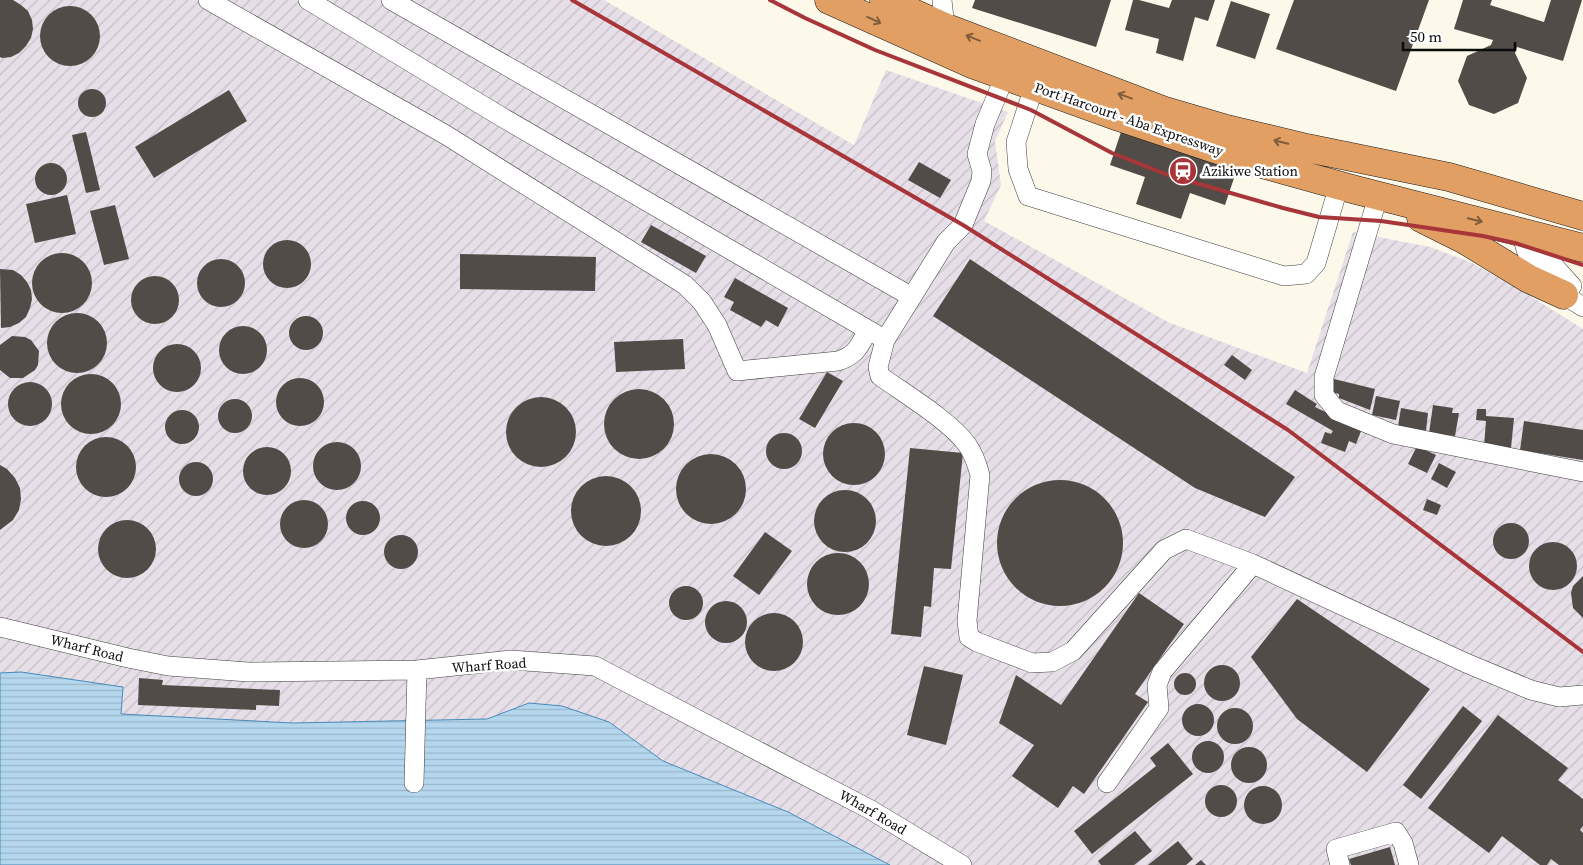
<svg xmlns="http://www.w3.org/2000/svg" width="1583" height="865" font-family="'Source Serif 4',serif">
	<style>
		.industrial { fill: url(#industrial-furrows) }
		.water { fill: url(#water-rules); stroke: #468aba }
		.building { fill: #514c48 }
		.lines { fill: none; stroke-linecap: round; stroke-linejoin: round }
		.minor-casing { stroke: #3d3d3d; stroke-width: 20 }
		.highway-casing { stroke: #1b1b1b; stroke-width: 29 }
		.minor { stroke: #fff; stroke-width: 19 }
		.highway { stroke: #e19f63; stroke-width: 28 }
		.rail { stroke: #a73539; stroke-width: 4 }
		.oneway { stroke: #805c3b }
		.labels { text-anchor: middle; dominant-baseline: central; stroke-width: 5; stroke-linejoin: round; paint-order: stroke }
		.street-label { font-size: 14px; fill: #0a0a0a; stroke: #fff }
		.poi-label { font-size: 14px; fill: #0a0a0a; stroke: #fff; text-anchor: start }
	</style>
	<defs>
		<pattern id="industrial-furrows" width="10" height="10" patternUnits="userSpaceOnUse" patternTransform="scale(1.25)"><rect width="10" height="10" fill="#e7dfe8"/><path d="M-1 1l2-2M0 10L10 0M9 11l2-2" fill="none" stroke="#c5bec6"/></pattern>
		<pattern id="water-rules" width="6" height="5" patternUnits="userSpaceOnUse" patternTransform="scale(1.25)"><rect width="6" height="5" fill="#b5d7ed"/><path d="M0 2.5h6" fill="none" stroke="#9ab7ca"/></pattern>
	</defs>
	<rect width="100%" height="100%" fill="#fcf9ea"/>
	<path class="industrial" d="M 0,0 L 604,0 L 854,145 L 886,70 L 1008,112 L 995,141 L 1001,185 L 984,221 L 1170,323 L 1307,373 L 1353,232 L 1430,247 L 1470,262 L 1514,286 L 1583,329 L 1583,865 L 890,865 L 788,812 L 663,761 L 609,722 L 529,703 L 487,719 L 293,723 L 121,714 L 123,687 L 21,672 L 0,673 Z"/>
	<path class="water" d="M 21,672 L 123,687 L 121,714 L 293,723 L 487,719 L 529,703 L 562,706 L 609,722 L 663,761 L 788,812 L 890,865 L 0,865 L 0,673 Z"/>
	<path class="building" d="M 0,0 L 13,0 L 21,5 L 28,11 L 32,20 L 33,29 L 31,38 L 26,46 L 19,53 L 11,57 L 2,58 L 0,57 Z
		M 975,0 L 1111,0 L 1096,47 L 972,8 Z
		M 1133,0 L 1139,0 L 1169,8 L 1172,0 L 1215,0 L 1208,21 L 1195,17 L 1183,61 L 1156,53 L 1159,39 L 1125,30 Z
		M 1294,0 L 1429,0 L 1396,91 L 1276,49 Z
		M 1463,0 L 1492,0 L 1490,5 L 1544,22 L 1551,0 L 1582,0 L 1563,61 L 1517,47 L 1515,53 L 1527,78 L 1518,103 L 1494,114 L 1469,105 L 1458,81 L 1467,56 L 1491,45 L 1493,40 L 1454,29 Z
		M 1231,1 L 1270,14 L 1255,59 L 1216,46 Z
		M40 36a30 30 0 1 1 60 0a30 30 0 1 1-60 0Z
		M78 103a14 14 0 1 1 28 0a14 14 0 1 1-28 0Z
		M 229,90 L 247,121 L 154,178 L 135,147 Z
		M 1122,129 L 1238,166 L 1225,205 L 1190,193 L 1181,219 L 1136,204 L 1145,177 L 1110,165 Z
		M 86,132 L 100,190 L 86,193 L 72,135 Z
		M 919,162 L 951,180 L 940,198 L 908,180 Z
		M35 179a16 16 0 1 1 32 0a16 16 0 1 1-32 0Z
		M 67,195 L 76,234 L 35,243 L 26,204 Z
		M 115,205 L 129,259 L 104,265 L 90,211 Z
		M 651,225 L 706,256 L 696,273 L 641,242 Z
		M263 264a24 24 0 1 1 48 0a24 24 0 1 1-48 0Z
		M32 283a30 30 0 1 1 60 0a30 30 0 1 1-60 0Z
		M 460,254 L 596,257 L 595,291 L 460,289 Z
		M197 283a24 24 0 1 1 48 0a24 24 0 1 1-48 0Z
		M 970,259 L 1295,477 L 1265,517 L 1195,488 L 933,316 Z
		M 0,269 L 13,270 L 21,275 L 27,282 L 31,290 L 32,299 L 30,308 L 26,317 L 19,323 L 10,327 L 1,328 Z
		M131 300a24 24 0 1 1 48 0a24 24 0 1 1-48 0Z
		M 735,278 L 788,308 L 778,327 L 766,320 L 761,327 L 730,310 L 734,302 L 724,297 Z
		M47 343a30 30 0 1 1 60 0a30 30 0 1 1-60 0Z
		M289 333a17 17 0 1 1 34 0a17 17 0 1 1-34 0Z
		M219 350a24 24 0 1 1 48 0a24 24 0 1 1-48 0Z
		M 12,336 L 25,337 L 31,340 L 39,351 L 38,365 L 35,370 L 23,378 L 10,378 L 0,370 L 0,345 Z
		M 683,339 L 685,369 L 616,372 L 614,342 Z
		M153 368a24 24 0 1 1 48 0a24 24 0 1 1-48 0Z
		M 1232,355 L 1252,370 L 1245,380 L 1224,365 Z
		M 827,372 L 843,381 L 815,428 L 799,419 Z
		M61 404a30 30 0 1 1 60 0a30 30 0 1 1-60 0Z
		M276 402a24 24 0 1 1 48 0a24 24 0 1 1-48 0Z
		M 1334,379 L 1375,389 L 1370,410 L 1339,398 L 1339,394 L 1331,392 Z
		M8 404a22 22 0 1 1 44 0a22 22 0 1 1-44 0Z
		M604 424a35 35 0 1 1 70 0a35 35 0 1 1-70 0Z
		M 1295,390 L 1317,404 L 1315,407 L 1338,418 L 1363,426 L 1356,444 L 1349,441 L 1345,452 L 1321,443 L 1325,432 L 1331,434 L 1333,431 L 1286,404 Z
		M 1376,396 L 1400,401 L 1396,420 L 1372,415 Z
		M506 432a35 35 0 1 1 70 0a35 35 0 1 1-70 0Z
		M218 416a17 17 0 1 1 34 0a17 17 0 1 1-34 0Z
		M 1433,405 L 1453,408 L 1452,413 L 1459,413 L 1455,436 L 1429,433 Z
		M 1401,408 L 1428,413 L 1426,431 L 1398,426 Z
		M 1477,409 L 1486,409 L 1486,416 L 1514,418 L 1511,448 L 1484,446 L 1486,421 L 1476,420 Z
		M165 427a17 17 0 1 1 34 0a17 17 0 1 1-34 0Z
		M 1524,421 L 1583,430 L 1583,460 L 1520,450 Z
		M823 454a31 31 0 1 1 62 0a31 31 0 1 1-62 0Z
		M766 451a18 18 0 1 1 36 0a18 18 0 1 1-36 0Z
		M76 467a30 30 0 1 1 60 0a30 30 0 1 1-60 0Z
		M313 466a24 24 0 1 1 48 0a24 24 0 1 1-48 0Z
		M 1417,446 L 1436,455 L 1427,473 L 1408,464 Z
		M243 471a24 24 0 1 1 48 0a24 24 0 1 1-48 0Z
		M 910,448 L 963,453 L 951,569 L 934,568 L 931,607 L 924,606 L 921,637 L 891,634 Z
		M676 489a35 35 0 1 1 70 0a35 35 0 1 1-70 0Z
		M179 479a17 17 0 1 1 34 0a17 17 0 1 1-34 0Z
		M 1439,463 L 1456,472 L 1447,488 L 1431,479 Z
		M 0,465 L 7,469 L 15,478 L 20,488 L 21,499 L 19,510 L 13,520 L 0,530 Z
		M571 511a35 35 0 1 1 70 0a35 35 0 1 1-70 0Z
		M997 543a63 63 0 1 1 126 0a63 63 0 1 1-126 0Z
		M814 521a31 31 0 1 1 62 0a31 31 0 1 1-62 0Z
		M 1427,499 L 1441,505 L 1437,515 L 1423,510 Z
		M280 524a24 24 0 1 1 48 0a24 24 0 1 1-48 0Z
		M346 518a17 17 0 1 1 34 0a17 17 0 1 1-34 0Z
		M98 549a29 29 0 1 1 58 0a29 29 0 1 1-58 0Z
		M1493 541a18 18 0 1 1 36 0a18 18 0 1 1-36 0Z
		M 765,532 L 792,551 L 759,595 L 733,576 Z
		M384 552a17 17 0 1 1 34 0a17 17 0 1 1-34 0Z
		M1529 566a24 24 0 1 1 48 0a24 24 0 1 1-48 0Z
		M807 584a31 31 0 1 1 62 0a31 31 0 1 1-62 0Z
		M 1583,576 L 1583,618 L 1573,608 L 1571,593 L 1573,586 Z
		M669 603a17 17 0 1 1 34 0a17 17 0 1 1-34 0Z
		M 1139,593 L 1184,624 L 1135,694 L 1148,702 L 1084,794 L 1073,786 L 1058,808 L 1012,776 L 1034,745 L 999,723 L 1016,675 L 1061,705 Z
		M 1297,599 L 1430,689 L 1367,772 L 1297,719 L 1251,657 Z
		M705 622a21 21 0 1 1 42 0a21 21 0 1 1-42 0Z
		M745 642a29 29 0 1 1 58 0a29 29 0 1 1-58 0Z
		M1204 683a18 18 0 1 1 36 0a18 18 0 1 1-36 0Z
		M 924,666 L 963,675 L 946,745 L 907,735 Z
		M1174 684a11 11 0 1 1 22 0a11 11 0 1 1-22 0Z
		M 139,678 L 163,680 L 162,685 L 280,690 L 279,706 L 256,705 L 256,710 L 138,705 Z
		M1182 720a16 16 0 1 1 32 0a16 16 0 1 1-32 0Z
		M 1463,706 L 1482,721 L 1421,799 L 1403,785 Z
		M1217 726a18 18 0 1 1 36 0a18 18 0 1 1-36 0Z
		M 1498,715 L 1568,768 L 1558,780 L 1583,799 L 1583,826 L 1580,830 L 1583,833 L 1583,865 L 1559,865 L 1551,859 L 1547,865 L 1540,865 L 1502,836 L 1489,853 L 1428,808 Z
		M1192 757a16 16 0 1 1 32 0a16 16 0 1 1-32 0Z
		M 1168,743 L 1193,774 L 1092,854 L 1074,831 L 1156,766 L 1150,758 Z
		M1231 765a18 18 0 1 1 36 0a18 18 0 1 1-36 0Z
		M1205 801a16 16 0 1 1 32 0a16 16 0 1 1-32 0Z
		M1244 805a19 19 0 1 1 38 0a19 19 0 1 1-38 0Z
		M 1135,831 L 1152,851 L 1134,865 L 1101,865 L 1098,861 Z
		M 1178,841 L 1193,859 L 1186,865 L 1148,865 Z
		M 1390,847 L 1395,865 L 1351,865 L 1349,859 Z
		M 1201,860 L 1206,865 L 1195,865 Z"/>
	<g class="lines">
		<defs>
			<path id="minor" d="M 208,0 L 446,135 L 685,285 L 702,302 L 717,325 L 737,371 L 838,361 C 857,355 859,346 868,330
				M 308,0 L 500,116 L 877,335
				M 391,0 L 912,297
				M 942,0 L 944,18 L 947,28
				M 1005,76 L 985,124 L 977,154 L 982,171 L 981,181 L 963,225 L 946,242 L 885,340 L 878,367 L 880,376 C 905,394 952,422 968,446 C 974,455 977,464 980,475 L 967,621 L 969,637 L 977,642 L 1032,663 L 1052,662 L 1073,651 L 1164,550 L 1186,539 L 1253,564 L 1466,663 L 1531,690 L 1559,697 L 1583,695
				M 1034,87 L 1016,142 L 1018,169 L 1028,196 L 1284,276 L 1306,274 L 1316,263 L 1339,185
				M 1377,200 L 1324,377 L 1324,395 L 1337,411 L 1393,434 L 1583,472
				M 1524,233 C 1520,262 1560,293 1583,307
				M 1527,236 L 1572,286
				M 0,627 L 128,658 L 168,666 L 248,672 L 417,670 L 511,660 L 595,666 L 871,810 L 962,865
				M 414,783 L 417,670
				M 1107,783 L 1159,708 L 1157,685 L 1162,672 L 1253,564
				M 1340,865 L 1336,849 L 1396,832 L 1403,843 L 1409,865"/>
			<path id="highway" d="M 829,0 L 972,64 L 1119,117 L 1251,161 L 1352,189 L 1583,248
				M 884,0 L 947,28 L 1165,111 L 1223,128 L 1307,148 L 1449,177 L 1583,216
				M 1421,218 L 1465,240 L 1529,279 L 1564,295"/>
		</defs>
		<use href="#minor" class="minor-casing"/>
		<use href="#highway" class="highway-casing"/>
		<use href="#minor" class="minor"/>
		<use href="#highway" class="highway"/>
		<path class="rail" d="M 572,0 L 963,225 L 1288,430 L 1583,652
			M 770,0 L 805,18 L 875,50 L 1031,110 L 1112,153 L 1168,175 L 1283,208 L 1319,217 L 1381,221 L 1483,236 L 1515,243 L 1583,265"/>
	</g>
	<defs><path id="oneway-shaft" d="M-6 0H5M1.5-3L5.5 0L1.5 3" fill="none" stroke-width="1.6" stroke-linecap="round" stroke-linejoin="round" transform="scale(1.25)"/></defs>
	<g class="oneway">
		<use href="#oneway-shaft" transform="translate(874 20) rotate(25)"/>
		<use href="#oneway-shaft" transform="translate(973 38) rotate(-158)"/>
		<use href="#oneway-shaft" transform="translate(1125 96) rotate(-160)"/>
		<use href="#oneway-shaft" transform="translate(1281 142) rotate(-167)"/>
		<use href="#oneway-shaft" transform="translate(1475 220) rotate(14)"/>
	</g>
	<defs>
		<symbol id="station-disc" viewBox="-11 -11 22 22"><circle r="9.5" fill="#a73539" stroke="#fff"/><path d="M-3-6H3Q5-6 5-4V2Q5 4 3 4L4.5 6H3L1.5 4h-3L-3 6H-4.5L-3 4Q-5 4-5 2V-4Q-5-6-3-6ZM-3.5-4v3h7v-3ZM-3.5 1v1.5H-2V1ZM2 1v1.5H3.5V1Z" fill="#fff"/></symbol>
	</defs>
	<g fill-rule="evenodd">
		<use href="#station-disc" x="1167" y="155" width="32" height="32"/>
	</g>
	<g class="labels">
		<g class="street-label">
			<text transform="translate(1129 119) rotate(19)">Port Harcourt - Aba Expressway</text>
			<text transform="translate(87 648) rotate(14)">Wharf Road</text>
			<text transform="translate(489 665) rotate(-4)">Wharf Road</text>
			<text transform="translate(873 812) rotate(30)">Wharf Road</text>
		</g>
		<g class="poi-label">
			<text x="1202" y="171">Azikiwe Station</text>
		</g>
	</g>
	<path d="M1403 42v8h112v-8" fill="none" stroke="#0a0a0a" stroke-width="2.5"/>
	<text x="1410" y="42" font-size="15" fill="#0a0a0a" stroke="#ffffff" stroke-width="4" paint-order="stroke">50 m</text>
</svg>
